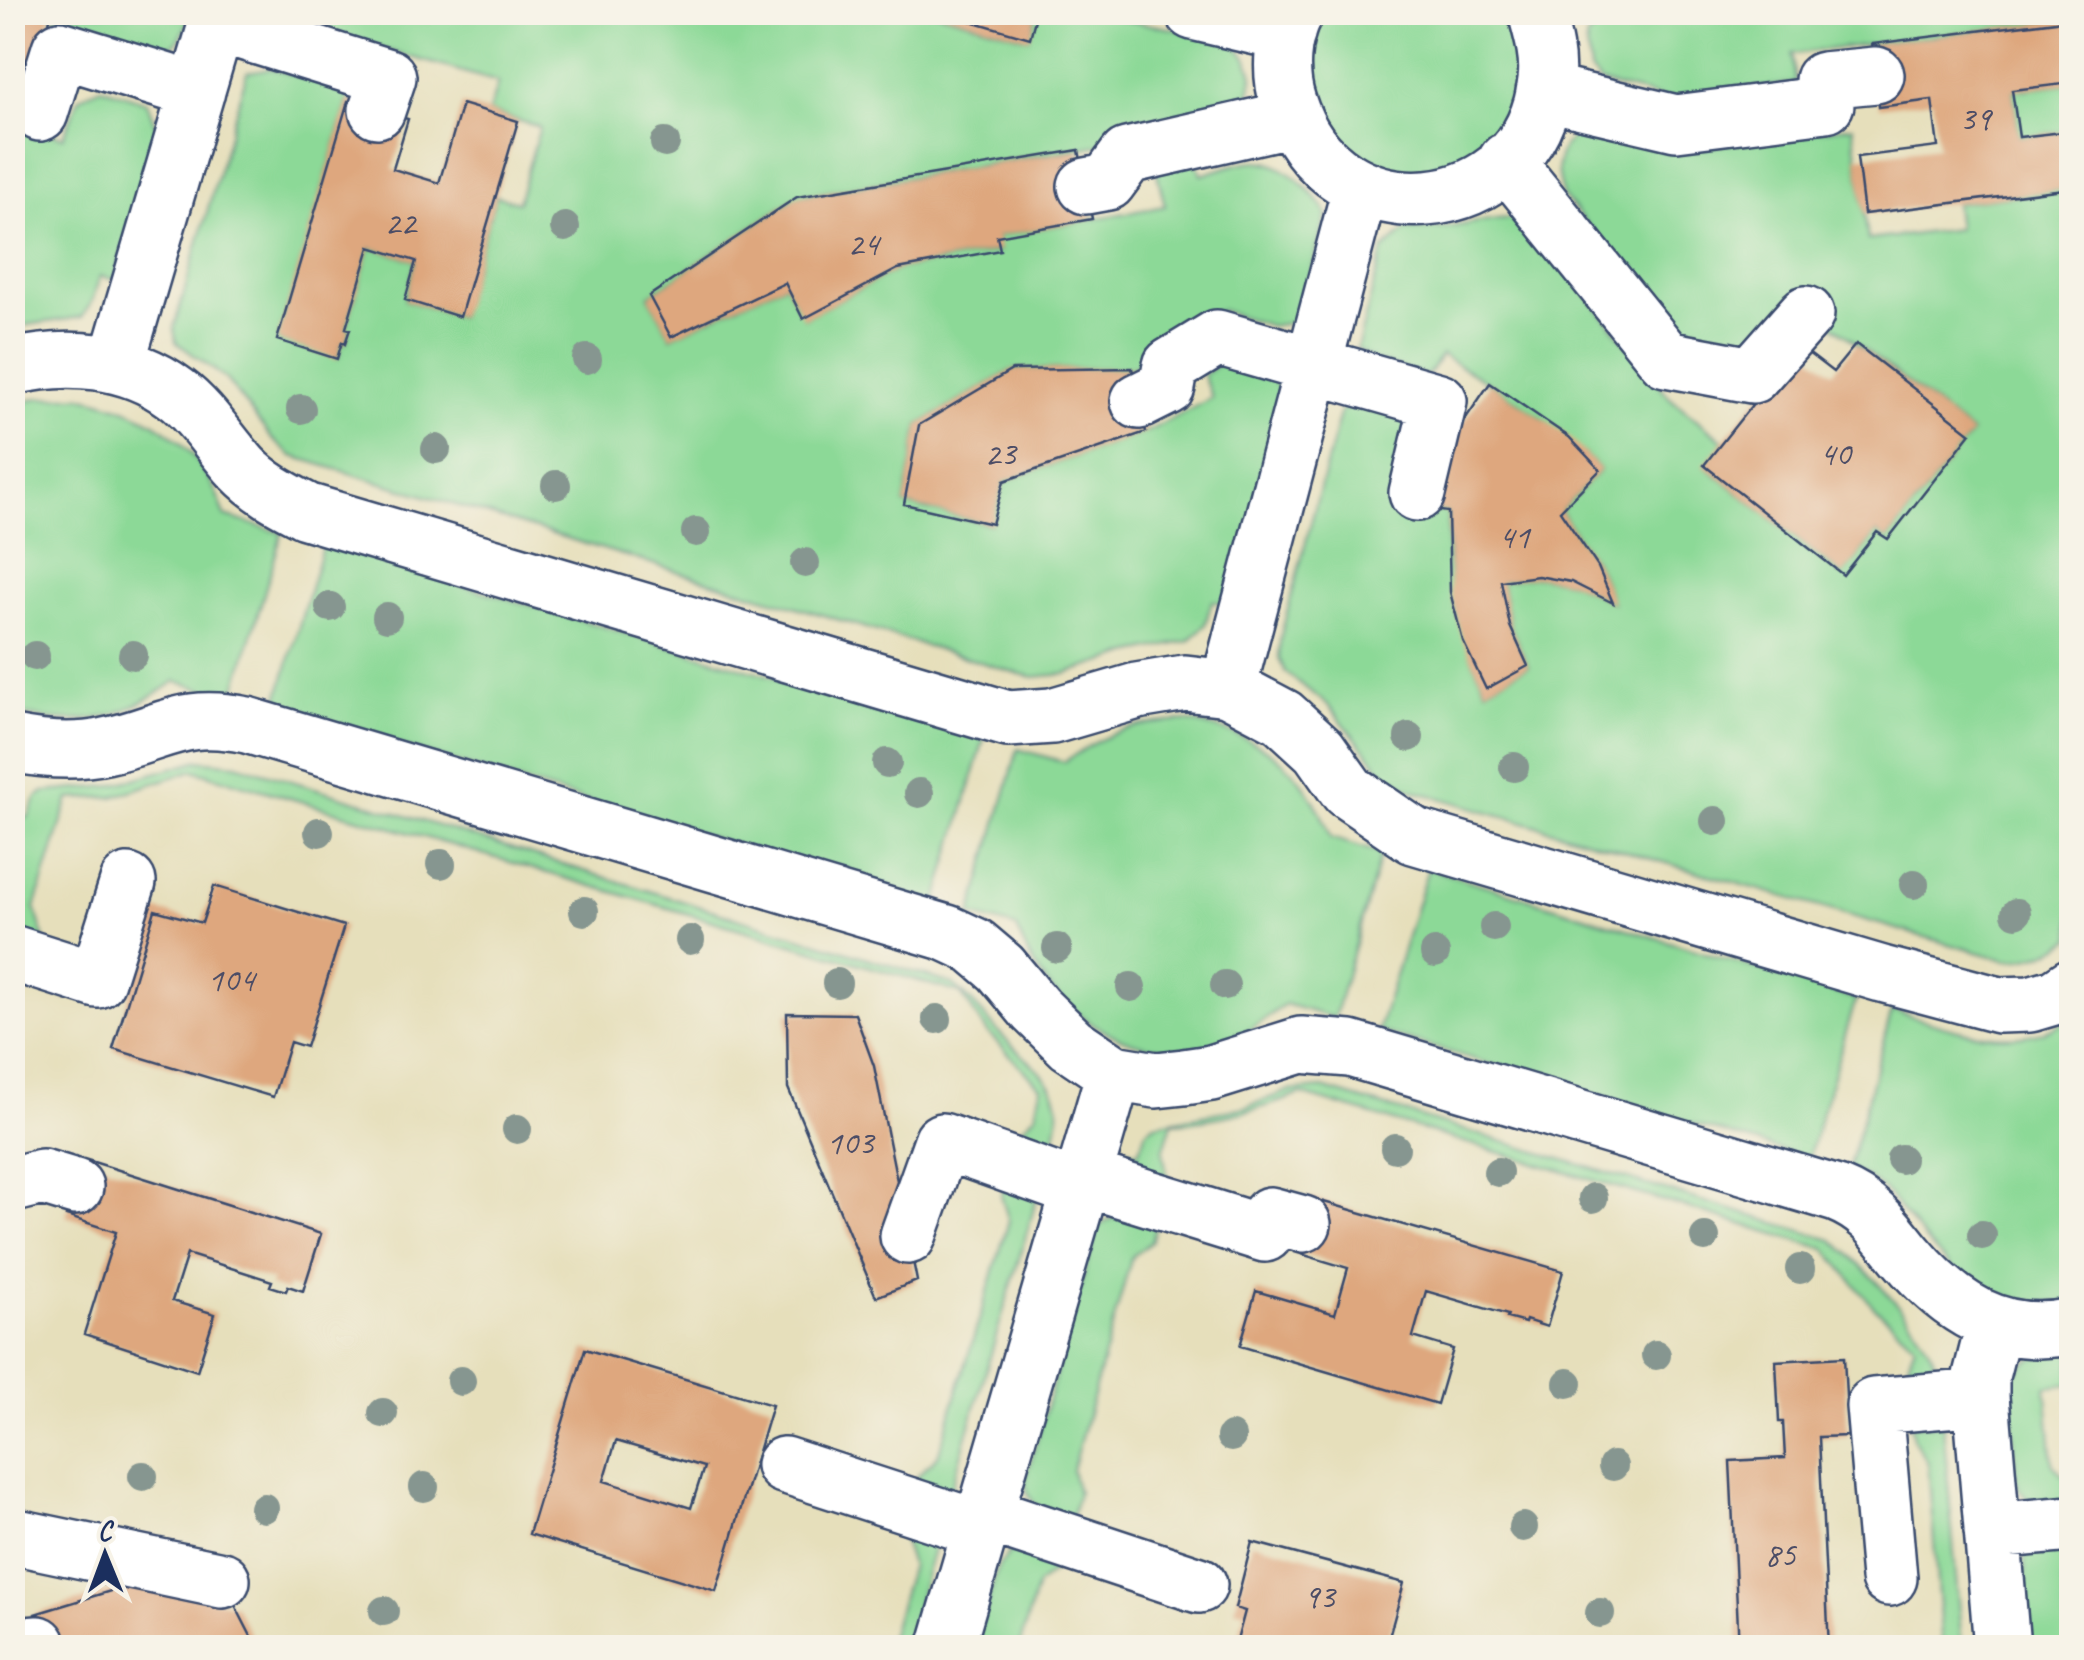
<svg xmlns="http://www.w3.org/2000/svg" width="2084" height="1660" font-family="Caveat,sans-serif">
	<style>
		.green { fill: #8cd997; stroke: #54847a; stroke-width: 2.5 }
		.building { fill: #dea77e; fill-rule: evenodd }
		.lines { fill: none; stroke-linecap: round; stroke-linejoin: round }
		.minor-casing { stroke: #39496c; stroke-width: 60 }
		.minor { stroke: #fff; stroke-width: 55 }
		.tree { fill: #869690 }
		.labels { text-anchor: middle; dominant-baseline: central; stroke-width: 10; stroke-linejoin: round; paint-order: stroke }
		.number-label { font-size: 35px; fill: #4c4d66 }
	</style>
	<rect width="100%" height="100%" fill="#f7f3e8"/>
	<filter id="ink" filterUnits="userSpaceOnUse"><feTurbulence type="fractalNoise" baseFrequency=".01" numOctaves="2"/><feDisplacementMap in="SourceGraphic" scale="20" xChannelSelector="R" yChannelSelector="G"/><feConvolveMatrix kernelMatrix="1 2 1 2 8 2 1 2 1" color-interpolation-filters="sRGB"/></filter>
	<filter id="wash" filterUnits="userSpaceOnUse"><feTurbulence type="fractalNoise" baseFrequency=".0048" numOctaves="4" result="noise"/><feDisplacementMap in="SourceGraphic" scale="40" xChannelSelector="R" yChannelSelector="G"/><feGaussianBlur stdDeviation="2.25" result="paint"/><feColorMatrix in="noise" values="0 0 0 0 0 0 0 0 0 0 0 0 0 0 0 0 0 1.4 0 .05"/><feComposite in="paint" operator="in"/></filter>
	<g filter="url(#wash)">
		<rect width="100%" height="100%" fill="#e6dfbb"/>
		<path class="green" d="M 936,12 L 1029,38 L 1037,13 L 1103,12 L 1120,19 L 1206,35 L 1237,46 L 1248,60 L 1253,75 L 1251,90 L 1244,108 L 1217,125 L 797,197 L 649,296 L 671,337 L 785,283 L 804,318 L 898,269 L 999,251 L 997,236 L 1165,206 L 1155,165 L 1194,155 L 1201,175 C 1246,162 1263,148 1302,184 C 1312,193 1320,202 1327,214 L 1298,322 L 1270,326 L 1221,310 L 1132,368 L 1012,370 L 919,425 L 904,504 L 991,524 L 1004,481 L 1146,432 L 1212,398 L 1203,375 L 1225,360 L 1271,374 L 1284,399 L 1230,605 L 1212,601 L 1205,625 L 1189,641 L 1129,654 L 1065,674 L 1034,677 L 1020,674 L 292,456 L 272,439 L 225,378 L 176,342 L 174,328 L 247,72 L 270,68 L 351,91 L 278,340 L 338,358 L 342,342 L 346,343 L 349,330 L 346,328 L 370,247 L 416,261 L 405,300 L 459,317 L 496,196 L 518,202 L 540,127 L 489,112 L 498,82 L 310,28 L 277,13 Z
			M 43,13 L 191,13 C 179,48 173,53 136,48 L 137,40 Z
			M 1323,13 L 1506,13 C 1551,87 1491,175 1407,173 C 1398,173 1387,167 1378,164 C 1361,157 1345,151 1333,136 C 1327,128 1324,117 1320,108 C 1304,74 1307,46 1323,13 Z
			M 1612,13 L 2071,13 L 2071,19 L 1792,54 L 1796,83 L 1667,99 L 1601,83 L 1590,71 L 1586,38 Z
			M 2071,83 L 2071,131 L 2019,137 L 2012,90 Z
			M 101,87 L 147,102 L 157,129 L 115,280 L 100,276 L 92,302 L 82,317 L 13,327 L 12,147 L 19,125 L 63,137 L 80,97 Z
			M 1853,126 L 1868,240 L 1958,229 L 1955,203 L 2071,188 L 2072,938 C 2050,954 2031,960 2005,960 L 1412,790 L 1386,775 L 1328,705 L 1285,672 L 1279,658 L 1280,639 L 1341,410 L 1359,406 L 1413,420 L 1397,505 L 1448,512 C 1446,585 1454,624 1486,689 L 1528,666 L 1510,626 L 1501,581 L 1538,576 L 1571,582 L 1612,602 L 1598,567 L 1560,511 L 1600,470 C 1554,421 1499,388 1441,355 L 1427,376 L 1373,360 L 1357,349 L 1383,250 L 1407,229 C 1421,229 1435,229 1449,227 C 1476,224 1501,213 1529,222 L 1670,398 L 1724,441 L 1705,466 L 1843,575 L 1877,532 L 1888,539 L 1971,433 L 1795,295 L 1758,342 L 1686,338 L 1563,196 C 1555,174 1553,148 1577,136 C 1608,120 1652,146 1684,148 C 1701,150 1720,144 1737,142 C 1776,137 1814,131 1853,126 Z
			M 81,396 C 153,412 201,442 225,516 L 282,533 L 233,698 L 176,681 C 115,722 84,728 13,713 L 12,406 L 38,398 Z
			M 323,544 L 984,739 L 936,904 L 275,709 Z
			M 1186,721 C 1260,735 1305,764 1331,838 L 1381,853 L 1334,1018 L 1285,1004 C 1273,1013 1260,1024 1247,1031 C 1155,1080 1048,1022 1017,928 L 971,915 L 1018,749 L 1064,762 C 1110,731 1131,723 1186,721 Z
			M 199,760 L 237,764 L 952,984 C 974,1001 988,1022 1007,1041 C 1023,1057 1046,1072 1055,1094 C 1063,1114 1055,1136 1049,1156 L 1016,1147 L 1023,1127 L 1036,1114 L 1041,1087 L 988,1033 L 960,993 L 193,770 L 113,797 L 69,799 L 35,908 L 44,938 L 13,941 L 12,813 L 28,818 L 36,798 L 44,792 L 110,786 Z
			M 1428,868 L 1856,999 L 1808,1158 L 1378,1031 Z
			M 1892,1010 C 1948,1027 2018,1057 2071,1017 L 2071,1303 C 1985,1305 1960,1284 1907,1218 C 1889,1195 1877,1178 1848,1170 Z
			M 1323,1088 L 1833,1240 C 1865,1267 1933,1335 1939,1376 L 1906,1382 L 1904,1374 L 1915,1344 L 1872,1305 L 1826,1249 L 1301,1094 C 1258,1111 1218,1120 1172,1123 L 1163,1151 L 1168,1181 L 1124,1166 L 1121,1148 L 1138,1152 L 1147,1130 L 1155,1124 L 1246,1107 L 1288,1091 Z
			M 1006,1183 L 1037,1198 L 949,1496 L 915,1489 L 918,1475 L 938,1456 L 1009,1221 L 1001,1196 Z
			M 1119,1215 L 1156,1224 L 1151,1242 L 1132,1256 L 1072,1470 L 1078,1493 L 1070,1523 C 1047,1512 1029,1509 1025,1482 L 1096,1233 L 1100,1225 Z
			M 2071,1351 L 2071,1384 L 2046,1387 L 2053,1464 L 2068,1481 L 2070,1505 L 2033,1506 L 2019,1489 L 2016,1478 L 2010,1388 C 2017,1356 2043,1355 2071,1351 Z
			M 1911,1424 L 1943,1424 L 1962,1647 L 1942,1647 L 1928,1463 L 1913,1438 Z
			M 904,1525 L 936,1539 L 905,1647 L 887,1648 L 911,1565 L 901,1535 Z
			M 2071,1544 L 2071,1564 L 2063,1581 L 2068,1647 L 2030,1647 L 2024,1561 L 2028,1553 Z
			M 1011,1550 L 1060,1559 L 1057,1569 L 1037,1585 L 1019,1647 L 974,1648 L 998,1567 Z"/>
		<g id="blocks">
			<path class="building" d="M 12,12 L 51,15 L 13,144 L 12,143 Z
				M 940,12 L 1037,12 L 1030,38 Z
				M 2072,19 L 2072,83 L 2012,90 L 2019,137 L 2072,131 L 2072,188 L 1864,214 L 1857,157 L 1938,147 L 1932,100 L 1879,107 L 1872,44 Z
				M 348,101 L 408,119 L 393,169 L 439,183 L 462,104 L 518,121 L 460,317 L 405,300 L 416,261 L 370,247 L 346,328 L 350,329 L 345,344 L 342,342 L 337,359 L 277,340 Z
				M 1079,150 L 1092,219 L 997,236 L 1000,250 L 898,269 L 803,319 L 785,283 L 671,337 L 649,296 L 797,197 Z
				M 1856,344 L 1971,433 L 1888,539 L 1877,532 L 1843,575 L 1704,465 L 1799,346 L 1833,372 Z
				M 1132,368 L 1146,432 L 1004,481 L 992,524 L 904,504 L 919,425 L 1012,370 Z
				M 1490,383 L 1569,437 L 1600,470 L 1560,511 L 1598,567 L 1613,603 L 1571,582 L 1538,576 L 1501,581 L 1510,626 L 1528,666 L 1486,689 L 1463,641 L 1450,592 L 1448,512 L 1433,510 L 1455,434 Z
				M 214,886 L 344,926 L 306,1047 L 290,1042 L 273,1097 L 113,1049 L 155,910 L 202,923 Z
				M 787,1013 L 855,1014 L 874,1066 L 917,1281 L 876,1297 L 788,1088 Z
				M 84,1159 L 321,1234 L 303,1291 L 288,1286 L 286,1291 L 270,1286 L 272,1281 L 187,1254 L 172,1301 L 215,1314 L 197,1371 L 84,1334 L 116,1232 L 66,1216 Z
				M 1310,1198 L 1563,1271 L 1547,1327 L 1526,1320 L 1525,1323 L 1507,1318 L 1508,1315 L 1426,1291 L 1413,1337 L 1453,1349 L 1437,1404 L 1240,1346 L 1256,1291 L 1335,1314 L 1348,1268 L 1294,1252 Z
				M 585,1349 L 772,1405 L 716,1591 L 529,1534 ZM 616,1441 L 704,1467 L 691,1508 L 604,1481 Z
				M 1844,1357 L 1848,1436 L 1819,1437 L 1829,1648 L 1739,1648 L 1730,1461 L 1785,1458 L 1783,1422 L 1779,1422 L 1776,1361 Z
				M 1252,1542 L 1404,1583 L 1388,1641 L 1409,1648 L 1235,1648 L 1245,1611 L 1235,1608 Z
				M 140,1582 L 235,1605 L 257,1648 L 38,1648 L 35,1614 Z"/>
		</g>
	</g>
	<g filter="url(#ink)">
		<use href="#blocks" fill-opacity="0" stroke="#39496c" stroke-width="2.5"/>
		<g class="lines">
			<defs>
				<path id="minor" d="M 1193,12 L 1287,34
					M 1295,12 C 1281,38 1279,74 1288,102 C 1332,243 1531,224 1546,80 C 1549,57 1542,34 1536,12
					M 217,24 L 388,77 L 377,110
					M 1544,92 L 1676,123 L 1826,104 L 1823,80 L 1876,75
					M 40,113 L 60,49 L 197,91
					M 1506,161 L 1666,359 L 1752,375 L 1806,314
					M 1086,186 L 1108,182 L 1127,156 L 1293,118
					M 116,365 L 220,12
					M 12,367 C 68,354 128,358 175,393 C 202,413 220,444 242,468 C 261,488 283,499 306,511 L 1008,719 L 1052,716 L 1137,691 L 1185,683 L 1228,688 L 1283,717 L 1319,750 L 1348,791 L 1414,836 L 1882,974 L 1999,1005 L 2030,1004 L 2057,996 L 2072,986
					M 1139,401 L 1167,387 L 1171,366 L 1217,338 L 1439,401 L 1417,493
					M 1228,688 L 1360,189
					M 12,744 C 42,750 75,753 105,746 C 164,734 181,711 247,725 L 947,933 L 975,946 L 1001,968 L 1035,1009 L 1071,1044 L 1114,1073 L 1156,1080 L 1184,1077 L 1211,1073 L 1301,1045 L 1350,1049 L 1837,1194 C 1870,1207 1884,1228 1905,1254 C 1949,1307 2001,1342 2072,1326
					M 12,953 L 97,980 L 128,882
					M 1084,1178 L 1265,1234 L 1270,1215 L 1303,1224
					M 12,1182 L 18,1183 L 42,1177 L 75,1187
					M 908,1236 L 942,1141 L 1080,1190
					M 1994,1325 L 1981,1376 L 1981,1397 L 2002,1648
					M 784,1465 L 981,1529
					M 985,1514 L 1199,1585
					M 1992,1531 L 2072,1524
					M 12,1536 L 222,1580
					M 1889,1578 L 1874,1406 L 1981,1397
					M 12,1646 L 38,1644
					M 946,1648 L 1114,1073"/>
			</defs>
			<use href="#minor" class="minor-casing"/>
			<use href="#minor" class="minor"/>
		</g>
		<g class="tree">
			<circle cx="665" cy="143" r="15"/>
			<circle cx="565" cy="227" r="15"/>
			<circle cx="587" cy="359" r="15"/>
			<circle cx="301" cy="409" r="15"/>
			<circle cx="436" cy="449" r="15"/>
			<circle cx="556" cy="485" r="15"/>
			<circle cx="696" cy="532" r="15"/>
			<circle cx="805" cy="563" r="15"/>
			<circle cx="330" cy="607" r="15"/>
			<circle cx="387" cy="617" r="15"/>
			<circle cx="133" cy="655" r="15"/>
			<circle cx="35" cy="656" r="15"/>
			<circle cx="1409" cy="737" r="15"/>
			<circle cx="887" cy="763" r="15"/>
			<circle cx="1514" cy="767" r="15"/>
			<circle cx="919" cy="793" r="15"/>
			<circle cx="1715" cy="821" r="15"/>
			<circle cx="319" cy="832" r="15"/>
			<circle cx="441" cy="864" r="15"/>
			<circle cx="1914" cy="884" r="15"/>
			<circle cx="584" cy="911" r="15"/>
			<circle cx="2016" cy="913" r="15"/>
			<circle cx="1494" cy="927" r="15"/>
			<circle cx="690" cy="940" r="15"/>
			<circle cx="1057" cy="948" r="15"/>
			<circle cx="1435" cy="953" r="15"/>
			<circle cx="837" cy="983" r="15"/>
			<circle cx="1225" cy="985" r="15"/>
			<circle cx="1131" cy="987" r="15"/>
			<circle cx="937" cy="1019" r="15"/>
			<circle cx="517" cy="1129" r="15"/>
			<circle cx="1395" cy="1148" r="15"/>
			<circle cx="1901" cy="1159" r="15"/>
			<circle cx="1498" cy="1172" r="15"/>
			<circle cx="1593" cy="1198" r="15"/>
			<circle cx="1982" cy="1235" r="15"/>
			<circle cx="1705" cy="1237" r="15"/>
			<circle cx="1800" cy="1269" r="15"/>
			<circle cx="1656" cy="1355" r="15"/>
			<circle cx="461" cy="1381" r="15"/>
			<circle cx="1568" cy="1383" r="15"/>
			<circle cx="383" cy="1413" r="15"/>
			<circle cx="1231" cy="1437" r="15"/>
			<circle cx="1613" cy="1466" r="15"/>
			<circle cx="143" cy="1476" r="15"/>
			<circle cx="424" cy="1487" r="15"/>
			<circle cx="264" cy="1508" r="15"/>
			<circle cx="1523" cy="1527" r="15"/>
			<circle cx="384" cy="1611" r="15"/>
			<circle cx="1600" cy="1613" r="15"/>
		</g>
	</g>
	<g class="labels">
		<g class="number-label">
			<text x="1975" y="118">39</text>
			<text x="400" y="222">22</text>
			<text x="863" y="243">24</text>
			<text x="1000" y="453">23</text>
			<text x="1835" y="453">40</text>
			<text x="1514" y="536">41</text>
			<text x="231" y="979">104</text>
			<text x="850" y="1142">103</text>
			<text x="1780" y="1554">85</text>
			<text x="1319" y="1596">93</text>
		</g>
	</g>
	<rect width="2084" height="1660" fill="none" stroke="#f7f3e8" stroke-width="50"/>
	<g transform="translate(105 1555) rotate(359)" stroke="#f7f3e8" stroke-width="8" paint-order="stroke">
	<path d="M0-8L18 38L0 25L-18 38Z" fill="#1b2f5e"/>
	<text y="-15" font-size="28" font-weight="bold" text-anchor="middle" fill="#1b2f5e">С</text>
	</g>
</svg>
